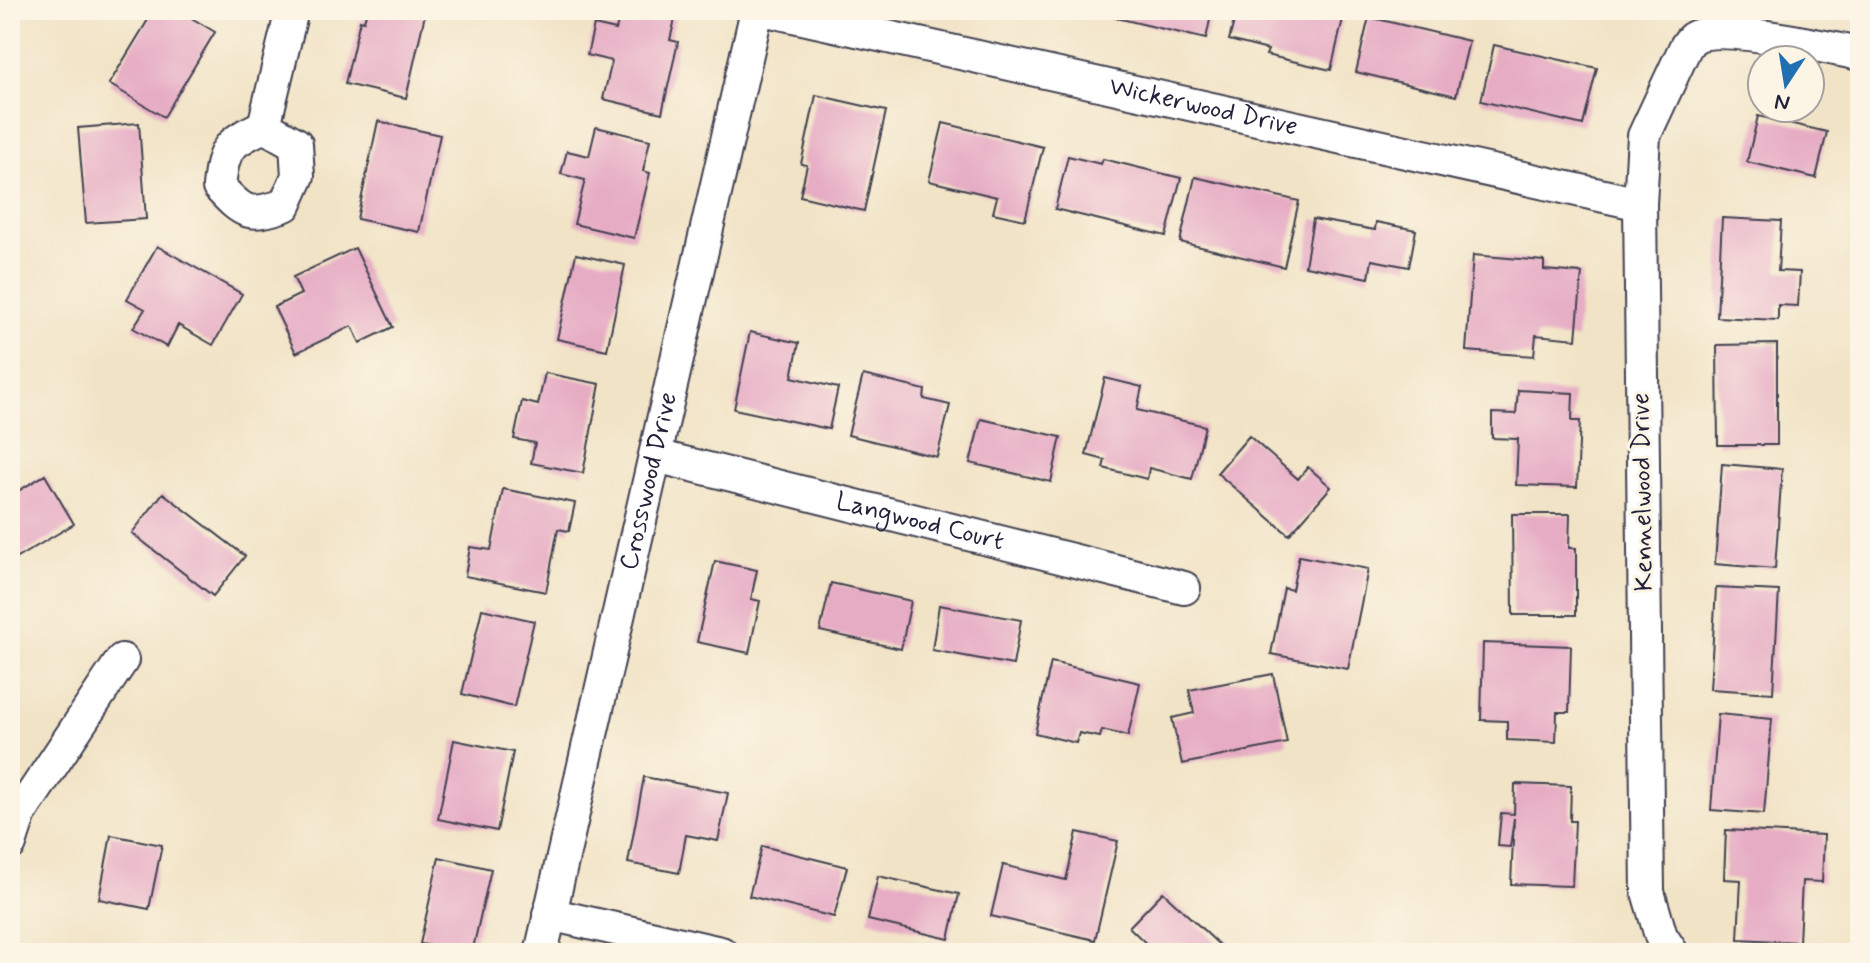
<svg xmlns="http://www.w3.org/2000/svg" width="1870" height="963" font-family="Mynerve,sans-serif">
	<style>
		.building { fill: #e6acc4 }
		.lines { fill: none; stroke-linecap: round; stroke-linejoin: round }
		.minor-casing { stroke: #413f50; stroke-width: 36 }
		.minor { stroke: #fff; stroke-width: 32 }
		.labels { text-anchor: middle; dominant-baseline: central; stroke-width: 6; stroke-linejoin: round; paint-order: stroke }
		.street-label { font-size: 26px; fill: #22223b; stroke: #fcf5e5 }
	</style>
	<rect width="100%" height="100%" fill="#fcf5e5"/>
	<filter id="ink" filterUnits="userSpaceOnUse"><feTurbulence type="fractalNoise" baseFrequency=".0125" numOctaves="2"/><feDisplacementMap in="SourceGraphic" scale="16" xChannelSelector="R" yChannelSelector="G"/><feConvolveMatrix kernelMatrix="1 2 1 2 8 2 1 2 1" color-interpolation-filters="sRGB"/></filter>
	<filter id="wash" filterUnits="userSpaceOnUse"><feTurbulence type="fractalNoise" baseFrequency=".006" numOctaves="4" result="noise"/><feDisplacementMap in="SourceGraphic" scale="32" xChannelSelector="R" yChannelSelector="G"/><feGaussianBlur stdDeviation="1.8" result="paint"/><feColorMatrix in="noise" values="0 0 0 0 0 0 0 0 0 0 0 0 0 0 0 0 0 1.4 0 .05"/><feComposite in="paint" operator="in"/></filter>
	<g filter="url(#wash)">
		<rect width="100%" height="100%" fill="#f1e3c6"/>
		<g id="blocks">
			<path class="building" d="M 154,10 L 178,10 L 215,32 L 164,117 L 109,84 Z
				M 367,10 L 426,10 L 406,98 L 345,84 L 360,20 L 364,21 Z
				M 621,10 L 636,10 L 675,19 L 670,40 L 678,42 L 662,113 L 603,99 L 612,61 L 587,55 L 594,25 L 616,30 Z
				M 1105,10 L 1212,10 L 1206,39 L 1104,15 Z
				M 1237,10 L 1345,10 L 1331,70 L 1266,55 L 1268,50 L 1229,40 Z
				M 1369,17 L 1469,41 L 1456,96 L 1356,72 Z
				M 1494,45 L 1597,68 L 1583,125 L 1481,101 Z
				M 816,95 L 886,111 L 864,211 L 800,196 L 807,165 L 801,164 Z
				M 1758,116 L 1827,132 L 1816,178 L 1747,162 Z
				M 378,121 L 440,135 L 419,232 L 357,219 Z
				M 139,123 L 146,219 L 86,223 L 78,128 Z
				M 943,123 L 1043,147 L 1025,220 L 993,213 L 997,197 L 929,181 Z
				M 596,127 L 650,140 L 643,171 L 650,173 L 634,238 L 574,224 L 585,180 L 561,174 L 567,151 L 589,156 Z
				M 1068,156 L 1101,164 L 1103,159 L 1181,178 L 1166,236 L 1055,209 Z
				M 1195,177 L 1299,201 L 1284,267 L 1180,242 Z
				M 1722,218 L 1781,221 L 1778,271 L 1800,272 L 1798,306 L 1778,305 L 1778,320 L 1717,317 Z
				M 1313,219 L 1375,230 L 1376,222 L 1416,230 L 1409,267 L 1372,260 L 1369,278 L 1305,266 Z
				M 157,246 L 242,294 L 213,345 L 178,325 L 167,347 L 133,328 L 145,309 L 127,299 Z
				M 355,248 L 393,327 L 360,343 L 352,326 L 296,353 L 274,307 L 301,294 L 293,277 Z
				M 576,254 L 625,265 L 607,350 L 557,339 Z
				M 1473,255 L 1544,261 L 1544,270 L 1582,273 L 1576,339 L 1536,335 L 1534,356 L 1466,351 Z
				M 750,332 L 799,343 L 792,377 L 838,388 L 829,429 L 734,409 Z
				M 1777,344 L 1777,445 L 1718,445 L 1717,345 Z
				M 545,373 L 600,384 L 583,473 L 531,463 L 535,443 L 514,439 L 522,401 L 538,405 Z
				M 863,375 L 925,390 L 924,399 L 950,405 L 937,457 L 848,435 Z
				M 1105,378 L 1142,387 L 1137,410 L 1205,426 L 1192,479 L 1149,468 L 1147,479 L 1103,468 L 1105,460 L 1086,455 Z
				M 1518,390 L 1573,393 L 1572,421 L 1580,421 L 1577,487 L 1516,485 L 1518,439 L 1492,438 L 1492,413 L 1516,414 Z
				M 981,419 L 1061,437 L 1051,482 L 970,463 Z
				M 1249,436 L 1298,479 L 1308,467 L 1331,487 L 1289,535 L 1217,473 Z
				M 1722,464 L 1782,469 L 1775,569 L 1715,564 Z
				M 45,475 L 74,524 L 10,562 L 10,496 Z
				M 503,489 L 575,503 L 569,531 L 558,529 L 546,592 L 465,576 L 470,547 L 491,550 Z
				M 163,493 L 245,556 L 213,596 L 132,533 Z
				M 1512,514 L 1570,514 L 1569,548 L 1576,548 L 1576,615 L 1513,615 Z
				M 1299,556 L 1368,569 L 1348,669 L 1271,654 L 1284,588 L 1292,590 Z
				M 715,561 L 757,570 L 751,599 L 760,601 L 749,653 L 697,642 Z
				M 831,583 L 911,601 L 901,649 L 820,631 Z
				M 1716,588 L 1779,591 L 1773,693 L 1710,689 Z
				M 939,605 L 1021,620 L 1013,665 L 932,650 Z
				M 482,609 L 534,621 L 514,707 L 462,694 Z
				M 1483,643 L 1571,646 L 1569,712 L 1557,712 L 1556,742 L 1507,740 L 1507,721 L 1481,720 Z
				M 1051,662 L 1140,683 L 1128,736 L 1102,730 L 1100,737 L 1079,733 L 1076,743 L 1035,733 Z
				M 1273,674 L 1287,743 L 1182,764 L 1172,718 L 1194,713 L 1189,690 Z
				M 1718,714 L 1772,719 L 1764,814 L 1711,810 Z
				M 454,740 L 513,752 L 497,831 L 438,819 Z
				M 644,777 L 728,793 L 718,841 L 686,835 L 679,873 L 628,863 Z
				M 1515,784 L 1571,786 L 1570,821 L 1575,821 L 1572,886 L 1511,884 L 1514,818 L 1510,847 L 1498,846 L 1501,813 L 1514,814 Z
				M 1726,830 L 1824,835 L 1822,882 L 1802,881 L 1799,942 L 1738,939 L 1741,880 L 1724,879 Z
				M 1077,832 L 1118,841 L 1095,940 L 991,916 L 1003,865 L 1066,880 Z
				M 111,835 L 162,845 L 149,909 L 99,899 Z
				M 762,846 L 847,867 L 834,917 L 749,896 Z
				M 439,857 L 491,869 L 472,953 L 420,944 Z
				M 878,876 L 959,894 L 949,939 L 868,920 Z
				M 1163,892 L 1228,953 L 1156,953 L 1129,927 Z"/>
		</g>
	</g>
	<g filter="url(#ink)">
		<use href="#blocks" fill-opacity="0" stroke="#413f50" stroke-width="2"/>
		<g class="lines">
			<defs>
				<g id="minor">
					<path id="s1" d="M 766,10 L 1640,204"/>
					<path d="M 264,126 L 296,144 L 298,176 L 285,205 C 249,217 244,214 219,187 C 223,147 228,143 264,126 Z"/>
					<path d="M 264,126 L 292,10"/>
					<path id="s2" d="M 656,456 L 1184,588"/>
					<path d="M 10,844 L 20,813 L 122,660"/>
					<path d="M 549,914 L 721,953"/>
					<path id="s3" d="M 541,953 L 757,10"/>
					<path d="M 1672,953 L 1661,936 L 1648,892 L 1640,204 L 1644,136 L 1685,48 C 1687,45 1689,41 1693,38 C 1716,22 1829,48 1860,54"/>
				</g>
			</defs>
			<use href="#minor" class="minor-casing"/>
			<use href="#minor" class="minor"/>
		</g>
	</g>
	<g class="labels">
		<g class="street-label">
			<text stroke="none"><textPath href="#s1" startOffset="448">Wickerwood Drive</textPath></text>
			<text stroke="none"><textPath href="#s3" startOffset="484">Crosswood Drive</textPath></text>
			<text transform="translate(1643 492) rotate(-91)">Kennelwood Drive</text>
			<text stroke="none"><textPath href="#s2" startOffset="272">Langwood Court</textPath></text>
		</g>
	</g>
	<rect width="1870" height="963" fill="none" stroke="#fcf5e5" stroke-width="40"/>
	<g transform="translate(1786 84) rotate(192)"><circle r="38" fill="#fcf5e5" stroke="#a5a1a1" stroke-width="2"/>
	<path d="M0-6L14 30L0 20L-14 30Z" fill="#1f6fb2"/>
	<text y="-12" font-size="22" font-weight="bold" text-anchor="middle" fill="#22223b">N</text>
	</g>
</svg>
